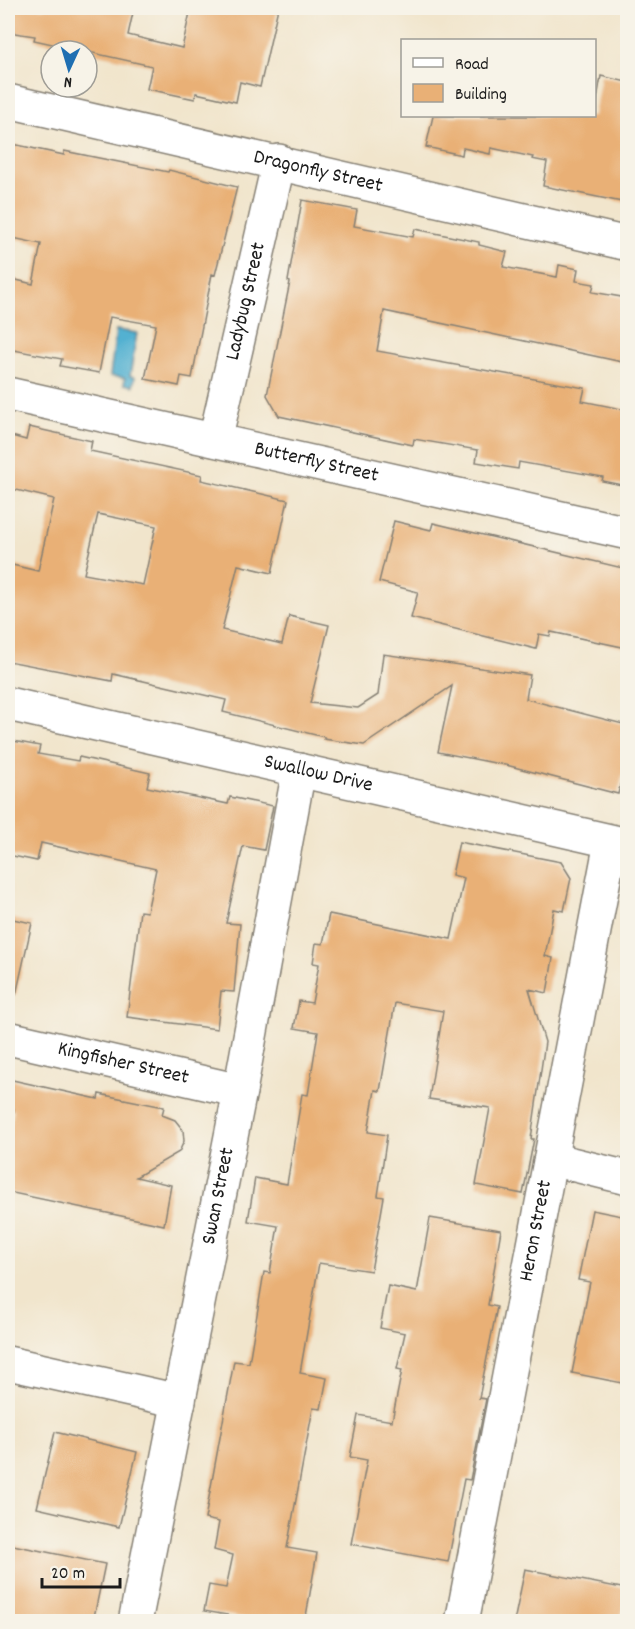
<svg xmlns="http://www.w3.org/2000/svg" width="635" height="1629" font-family="Dekko,sans-serif">
	<style>
		.water { fill: #52b1d1; stroke: #376676; stroke-width: 1.5 }
		.building { fill: #e9b076; fill-rule: evenodd }
		.lines { fill: none; stroke-linecap: round; stroke-linejoin: round }
		.minor-casing { stroke: #868074; stroke-width: 36 }
		.minor { stroke: #fff; stroke-width: 33 }
		.labels { text-anchor: middle; dominant-baseline: central; stroke-width: 4.5; stroke-linejoin: round; paint-order: stroke }
		.street-label { font-size: 21px; fill: #1c1c1c; stroke: #f7f3e8 }
	</style>
	<rect width="100%" height="100%" fill="#f7f3e8"/>
	<filter id="ink" filterUnits="userSpaceOnUse"><feTurbulence type="fractalNoise" baseFrequency=".0167" numOctaves="2"/><feDisplacementMap in="SourceGraphic" scale="12" xChannelSelector="R" yChannelSelector="G"/><feConvolveMatrix kernelMatrix="1 2 1 2 8 2 1 2 1" color-interpolation-filters="sRGB"/></filter>
	<filter id="wash" filterUnits="userSpaceOnUse"><feTurbulence type="fractalNoise" baseFrequency=".008" numOctaves="4" result="noise"/><feDisplacementMap in="SourceGraphic" scale="24" xChannelSelector="R" yChannelSelector="G"/><feGaussianBlur stdDeviation="1.35" result="paint"/><feColorMatrix in="noise" values="0 0 0 0 0 0 0 0 0 0 0 0 0 0 0 0 0 1.4 0 .05"/><feComposite in="paint" operator="in"/></filter>
	<g filter="url(#wash)">
		<rect width="100%" height="100%" fill="#f1e5cc"/>
		<path class="water" d="M 116,330 L 137,333 L 130,376 L 135,377 L 133,386 L 124,384 L 125,378 L 110,376 Z"/>
		<g id="blocks">
			<path class="building" d="M 8,8 L 134,8 L 128,35 L 182,48 L 191,8 L 278,8 L 260,87 L 240,82 L 236,102 L 196,93 L 195,99 L 147,89 L 152,66 L 34,40 L 35,36 L 8,32 Z
				M 601,76 L 627,82 L 627,203 L 543,186 L 547,162 L 532,159 L 533,157 L 491,148 L 490,154 L 463,148 L 462,155 L 426,147 L 433,116 L 594,116 Z
				M 8,143 L 64,155 L 64,151 L 168,172 L 169,170 L 237,187 L 215,275 L 212,274 L 192,378 L 181,376 L 179,386 L 145,379 L 156,325 L 110,317 L 99,373 L 60,366 L 62,359 L 8,349 L 8,278 L 33,284 L 41,244 L 8,237 Z
				M 302,200 L 357,210 L 354,226 L 413,237 L 415,229 L 479,242 L 479,245 L 507,252 L 503,267 L 557,277 L 559,265 L 578,269 L 576,281 L 594,284 L 592,292 L 627,298 L 627,363 L 384,311 L 377,351 L 585,388 L 582,401 L 627,410 L 627,486 L 602,481 L 603,477 L 519,462 L 518,469 L 476,462 L 478,450 L 414,439 L 413,445 L 279,416 L 267,395 L 290,282 L 288,281 Z
				M 29,427 L 92,441 L 90,451 L 202,475 L 201,480 L 288,500 L 272,573 L 238,565 L 222,630 L 282,644 L 289,616 L 329,625 L 310,703 L 358,708 L 378,695 L 383,654 L 530,675 L 526,699 L 627,725 L 627,757 L 618,794 L 510,766 L 438,752 L 452,686 L 364,745 L 324,739 L 324,737 L 223,712 L 226,700 L 113,674 L 112,681 L 8,661 L 8,564 L 38,571 L 54,499 L 8,488 L 8,435 L 26,440 ZM 98,514 L 156,526 L 143,585 L 84,574 Z
				M 394,521 L 431,530 L 433,523 L 627,569 L 627,648 L 551,632 L 550,636 L 539,634 L 536,649 L 411,618 L 418,592 L 379,582 Z
				M 8,740 L 40,746 L 38,754 L 78,761 L 79,757 L 150,773 L 147,787 L 228,804 L 230,797 L 273,806 L 264,850 L 243,846 L 226,923 L 240,924 L 234,992 L 221,991 L 217,1029 L 127,1017 L 140,911 L 147,912 L 156,869 L 41,843 L 37,861 L 8,855 Z
				M 459,842 L 561,862 L 571,878 L 564,911 L 554,909 L 545,956 L 553,958 L 547,993 L 529,989 L 545,1042 L 531,1139 L 534,1139 L 523,1194 L 476,1185 L 490,1108 L 429,1099 L 443,1011 L 395,1003 L 380,1091 L 375,1090 L 368,1132 L 387,1135 L 378,1196 L 384,1197 L 371,1271 L 319,1263 L 300,1373 L 327,1378 L 321,1409 L 313,1408 L 287,1548 L 317,1553 L 305,1622 L 267,1622 L 204,1611 L 209,1585 L 226,1588 L 233,1555 L 214,1550 L 219,1522 L 205,1519 L 234,1361 L 249,1363 L 264,1272 L 270,1273 L 278,1226 L 248,1221 L 255,1178 L 287,1184 L 302,1094 L 308,1095 L 318,1032 L 294,1028 L 299,1001 L 312,1003 L 319,964 L 313,963 L 316,943 L 323,944 L 329,914 L 451,939 L 464,878 L 452,875 Z
				M 8,918 L 32,923 L 16,995 L 8,994 Z
				M 8,1079 L 98,1099 L 99,1094 L 164,1107 L 162,1115 L 175,1120 L 183,1130 L 184,1141 L 179,1152 L 136,1177 L 171,1185 L 164,1225 L 8,1192 L 8,1138 L 14,1110 L 8,1108 Z
				M 592,1210 L 627,1217 L 627,1384 L 572,1373 L 590,1282 L 578,1280 Z
				M 430,1218 L 501,1230 L 488,1305 L 497,1307 L 479,1398 L 486,1399 L 470,1480 L 464,1479 L 448,1562 L 351,1544 L 367,1460 L 350,1457 L 358,1415 L 392,1421 L 402,1370 L 397,1369 L 405,1333 L 380,1328 L 388,1286 L 417,1292 Z
				M 55,1432 L 137,1452 L 119,1527 L 37,1508 Z
				M 8,1544 L 105,1564 L 93,1622 L 8,1622 Z
				M 525,1569 L 627,1589 L 620,1622 L 514,1622 Z"/>
		</g>
	</g>
	<g filter="url(#ink)">
		<use href="#blocks" fill-opacity="0" stroke="#868074" stroke-width="1.5"/>
		<g class="lines">
			<defs>
				<g id="minor">
					<path id="s1" d="M 8,101 L 628,244"/>
					<path id="s2" d="M 8,394 L 628,533"/>
					<path id="s3" d="M 215,440 L 279,161"/>
					<path id="s4" d="M 8,704 L 628,845"/>
					<path id="s5" d="M 8,1038 L 240,1091"/>
					<path d="M 551,1159 L 628,1178"/>
					<path d="M 8,1363 L 179,1401"/>
					<path id="s6" d="M 135,1622 L 240,1091 L 299,770"/>
					<path id="s7" d="M 462,1622 L 611,842"/>
				</g>
			</defs>
			<use href="#minor" class="minor-casing"/>
			<use href="#minor" class="minor"/>
		</g>
	</g>
	<g class="labels">
		<g class="street-label">
			<text stroke="none"><textPath href="#s1" startOffset="318">Dragonfly Street</textPath></text>
			<text stroke="none"><textPath href="#s3" startOffset="142">Ladybug Street</textPath></text>
			<text stroke="none"><textPath href="#s2" startOffset="316">Butterfly Street</textPath></text>
			<text stroke="none"><textPath href="#s4" startOffset="318">Swallow Drive</textPath></text>
			<text stroke="none"><textPath href="#s5" startOffset="118">Kingfisher Street</textPath></text>
			<text stroke="none"><textPath href="#s6" startOffset="434">Swan Street</textPath></text>
			<text stroke="none"><textPath href="#s7" startOffset="398">Heron Street</textPath></text>
		</g>
	</g>
	<rect width="635" height="1629" fill="none" stroke="#f7f3e8" stroke-width="30"/>
	<rect x="401" y="39" width="195" height="78" fill="#f7f3e8" stroke="#9f9d96" stroke-width="1.5"/>
	<rect x="413" y="58" width="30" height="9" fill="#ffffff" stroke="#9f9d96" stroke-width="1.5"/>
	<text x="455" y="69" font-size="18" fill="#1c1c1c">Road</text>
	<rect x="413" y="84" width="30" height="18" fill="#e9b076" stroke="#9f9d96" stroke-width="1.5"/>
	<text x="455" y="99" font-size="18" fill="#1c1c1c">Building</text>
	<g transform="translate(69 69) rotate(184)"><circle r="28" fill="#f7f3e8" stroke="#9f9d96" stroke-width="1.5"/>
	<path d="M0-4.5L10 22L0 15L-10 22Z" fill="#1f6fb2"/>
	<text y="-9" font-size="16" font-weight="bold" text-anchor="middle" fill="#1c1c1c">N</text>
	</g>
	<path d="M42 1578v9h78v-9" fill="none" stroke="#1c1c1c" stroke-width="3"/>
	<text x="51" y="1578" font-size="18" fill="#1c1c1c" stroke="#f7f3e8" stroke-width="4.5" paint-order="stroke">20 m</text>
</svg>
